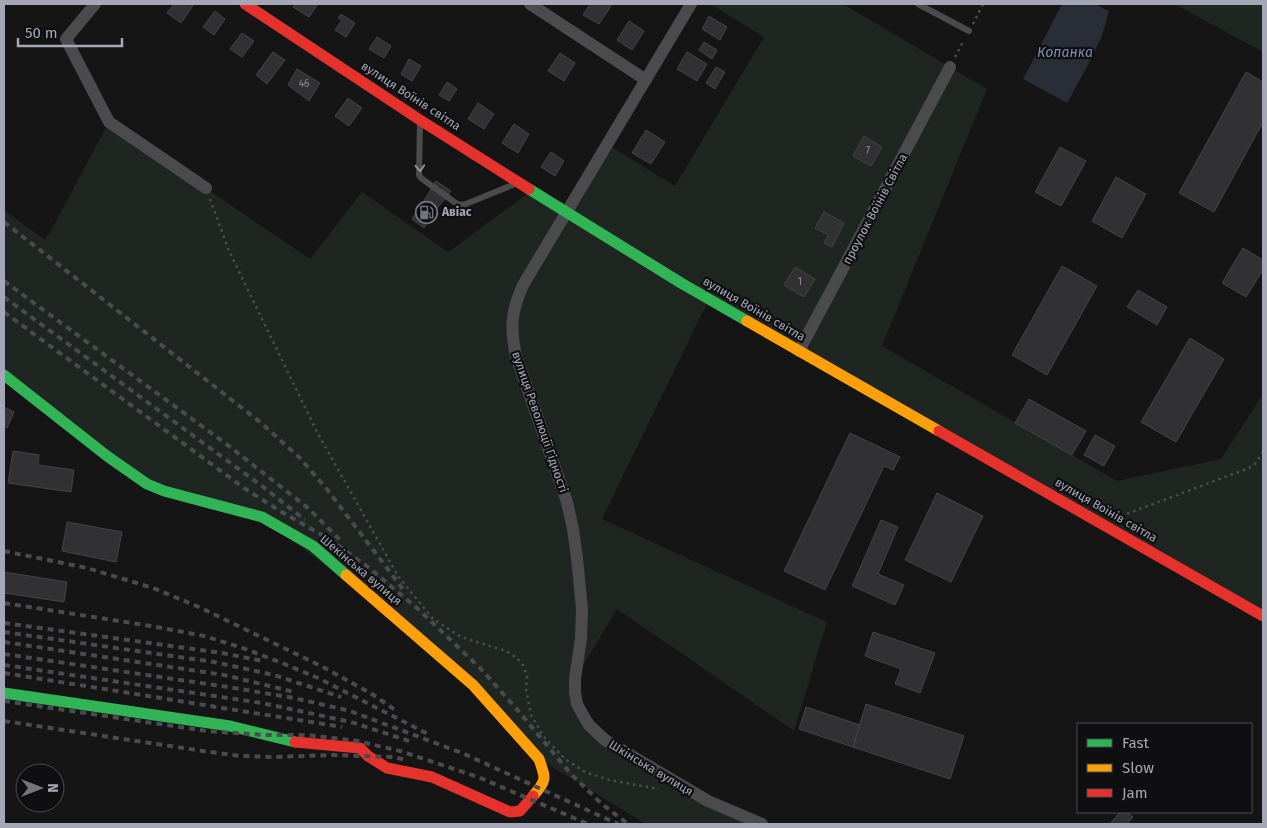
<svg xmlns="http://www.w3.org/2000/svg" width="1267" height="828" font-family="'Fira Sans',sans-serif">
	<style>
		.green { fill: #1f2521 }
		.water { fill: #282d36 }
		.building { fill: #313133; stroke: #444448 }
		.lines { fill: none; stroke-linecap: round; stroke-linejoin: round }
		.path { stroke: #4c4c50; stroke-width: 2.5; stroke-dasharray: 2.5 4; stroke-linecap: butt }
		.lane { stroke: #4b4b4e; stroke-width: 6 }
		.street { stroke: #4b4b4e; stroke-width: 12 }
		.fast { stroke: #30b455; stroke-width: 11 }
		.slow { stroke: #ff9f0a; stroke-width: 11 }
		.jam { stroke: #e5322d; stroke-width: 11 }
		.rail { stroke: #4b4b4f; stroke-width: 4; stroke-dasharray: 6 5; stroke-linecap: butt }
		.oneway { stroke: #8f909c }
		.labels { text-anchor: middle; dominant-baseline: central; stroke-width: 4.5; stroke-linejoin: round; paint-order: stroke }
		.number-label { font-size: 10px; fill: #898a95 }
		.street-label { font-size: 12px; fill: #a6a7b6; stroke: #0f0f11 }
		.poi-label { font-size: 12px; font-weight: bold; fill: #a6a7b6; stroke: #0f0f11; text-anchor: start }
		.water-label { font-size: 14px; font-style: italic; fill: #7d8cb0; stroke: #0f0f11 }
	</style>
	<rect width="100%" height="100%" fill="#151515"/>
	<path class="green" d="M 710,4 L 843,4 L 987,89 L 882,346 L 1072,455 L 1117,481 L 1221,459 L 1263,394 L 1263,616 L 709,299 L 602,519 L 827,622 L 794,731 L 617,609 L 575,679 L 575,692 L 597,733 L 762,824 L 646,824 L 539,759 L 427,644 L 262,517 L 164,491 L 4,375 L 4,210 L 45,240 L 50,232 L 109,122 L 310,259 L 362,192 L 448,252 L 531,191 L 566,212 L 607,144 L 675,186 L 764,37 Z
		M 1174,4 L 1263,4 L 1263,52 Z"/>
	<path class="water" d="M 1062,4 L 1094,4 L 1109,11 L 1102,36 L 1088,65 L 1067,103 L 1023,79 Z"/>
	<path class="building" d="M 174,4 L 194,4 L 181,23 L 167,13 Z
		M 296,4 L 318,4 L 309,17 L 293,7 Z
		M 590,4 L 608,4 L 611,6 L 599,24 L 583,15 Z
		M 215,11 L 225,19 L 214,35 L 203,27 Z
		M 341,14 L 355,23 L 346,37 L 335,30 L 342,20 L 338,18 Z
		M 709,16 L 727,27 L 720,40 L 702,29 Z
		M 629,21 L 644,31 L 632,50 L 617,40 Z
		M 242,33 L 254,41 L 242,57 L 230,49 Z
		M 377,37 L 391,46 L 384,58 L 369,49 Z
		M 704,42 L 717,50 L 712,59 L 699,50 Z
		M 273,52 L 285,60 L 267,84 L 256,75 Z
		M 687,52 L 707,64 L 697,81 L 677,69 Z
		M 560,53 L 575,63 L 564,81 L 548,71 Z
		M 409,59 L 421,66 L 412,81 L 401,74 Z
		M 716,67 L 725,72 L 715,89 L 706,83 Z
		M 297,69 L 320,83 L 309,101 L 288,85 Z
		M 1246,72 L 1263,82 L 1263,122 L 1214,212 L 1179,193 Z
		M 447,82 L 457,89 L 449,101 L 439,95 Z
		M 348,98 L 362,108 L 349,126 L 335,116 Z
		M 478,103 L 494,114 L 484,129 L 468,119 Z
		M 514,124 L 529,134 L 518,153 L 502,143 Z
		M 646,130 L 665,142 L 651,164 L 632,153 Z
		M 864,136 L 882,147 L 871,166 L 853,156 Z
		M 1060,147 L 1086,161 L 1061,206 L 1035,192 Z
		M 551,152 L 564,161 L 555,176 L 541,167 Z
		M 1116,177 L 1146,194 L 1122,238 L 1092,221 Z
		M 436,181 L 451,191 L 434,212 L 422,204 Z
		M 422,204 L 434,212 L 424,228 L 412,219 Z
		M 824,212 L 844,223 L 832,247 L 824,243 L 828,235 L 815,228 Z
		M 1243,248 L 1263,260 L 1263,270 L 1246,297 L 1222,283 Z
		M 1062,266 L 1097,286 L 1047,375 L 1012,355 Z
		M 795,267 L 815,279 L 804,297 L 784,285 Z
		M 1138,290 L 1167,307 L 1157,325 L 1127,307 Z
		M 1190,338 L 1224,359 L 1176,442 L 1141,422 Z
		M 1029,399 L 1086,431 L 1072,455 L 1015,423 Z
		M 4,407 L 14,412 L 7,428 L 4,426 Z
		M 850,433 L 900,457 L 893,470 L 884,466 L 825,590 L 784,571 Z
		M 1095,435 L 1115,446 L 1104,466 L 1084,455 Z
		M 13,451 L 39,455 L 38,465 L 74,470 L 71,492 L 8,483 Z
		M 937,493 L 983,516 L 951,582 L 905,560 Z
		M 881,520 L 898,527 L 878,574 L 904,585 L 895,605 L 852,586 Z
		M 67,522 L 122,532 L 116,562 L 62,551 Z
		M 4,572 L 67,582 L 64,602 L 4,593 Z
		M 873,632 L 935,653 L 920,693 L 895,684 L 901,669 L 865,656 Z
		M 866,704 L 964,736 L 950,779 L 853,747 Z
		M 806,707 L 860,725 L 853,747 L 799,729 Z
		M 1120,812 L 1126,812 L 1133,817 L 1127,824 L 1110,824 Z"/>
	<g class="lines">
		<path class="path" d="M 973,24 L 983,4
			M 955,57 L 964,40
			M 210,199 L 229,251 L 317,432 L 398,576 L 433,619 L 461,637 L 506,651 L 517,658 L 523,665 L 527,677 L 526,689 L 531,715 L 544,737 L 565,759 L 585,772 L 609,780 L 659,789
			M 1121,516 L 1249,468 L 1255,464 L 1263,452"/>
		<path class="lane" d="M 918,4 L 969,31
			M 420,123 L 419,175 L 421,178 L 457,204 L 462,205 L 466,204 L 515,184"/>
		<path class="street" d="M 95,4 L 66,39 L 109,122 L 206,188
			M 530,4 L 646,80
			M 691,4 L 523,285 C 511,312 510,327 516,356 L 567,502 L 573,529 L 577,558 L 582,609 L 581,638 L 575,679 L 575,692 L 577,704 L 583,715 L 589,725 L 605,740 L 708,801 L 762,824
			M 799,351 L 950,67"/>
		<path class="fast" d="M 529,189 L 681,283 L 747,321
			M 4,375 L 107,456 L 147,484 L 164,491 L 262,517 L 313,546 L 346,575
			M 4,693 L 230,726 L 295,742"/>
		<path class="slow" d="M 747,321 L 939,431
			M 346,575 L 473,685 L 539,759 C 546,780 547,779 533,796"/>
		<path class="jam" d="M 245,4 L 420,120 L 529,189
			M 939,431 L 1263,616
			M 295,742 L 360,748 L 368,756 L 387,768 L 432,777 L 510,812 L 520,811 L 533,796"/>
		<path class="rail" d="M 4,222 L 260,422 L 300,458 L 326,488 L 406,593
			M 4,281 L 225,443 L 308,508 L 343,543
			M 4,297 L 262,486 L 305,520
			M 4,312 L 244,488 L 280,511 L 329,539 L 368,567 L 418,609 L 480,668 L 515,707 L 571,774 L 602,804 L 628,824
			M 4,551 L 87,568 L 153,588 L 199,607 L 321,666 L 372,694 L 398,712
			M 4,603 L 151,626 L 204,636 L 243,648 L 282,663 L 318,678 L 428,734
			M 4,623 L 222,653 L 263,661
			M 4,632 L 214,662 L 274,675 L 341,697
			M 4,642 L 224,675 L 294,692
			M 4,654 L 228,687 L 294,698 L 350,711 L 462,753 L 618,824
			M 4,665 L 262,703 L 351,722 L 409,741
			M 4,673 L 342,727
			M 4,701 L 207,731 L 264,735 L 308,735 L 357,741 L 400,751 L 478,777 L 588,824
			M 4,721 L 203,751 L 240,756 L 274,757 L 333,755 L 393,757 L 406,760"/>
	</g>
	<defs><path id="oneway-chevron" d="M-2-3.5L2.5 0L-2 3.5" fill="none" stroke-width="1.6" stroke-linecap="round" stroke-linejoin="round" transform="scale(1.25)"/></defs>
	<use class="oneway" href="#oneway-chevron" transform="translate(420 168) rotate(86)"/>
	<defs>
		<symbol id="fuel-ring" viewBox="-11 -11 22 22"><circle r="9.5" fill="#0f0f11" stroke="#73747e" stroke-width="1.5"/><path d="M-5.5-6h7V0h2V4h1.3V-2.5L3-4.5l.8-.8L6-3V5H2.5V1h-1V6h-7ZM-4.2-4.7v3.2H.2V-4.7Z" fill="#73747e"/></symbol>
	</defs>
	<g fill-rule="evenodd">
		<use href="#fuel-ring" x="414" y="200" width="25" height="25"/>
	</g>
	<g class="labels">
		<g class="number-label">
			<text x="304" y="84">46</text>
			<text x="868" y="151">7</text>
			<text x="800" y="282">1</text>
		</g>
		<g class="street-label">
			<text transform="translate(411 96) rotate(33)">вулиця Воїнів світла</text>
			<text transform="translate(875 209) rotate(-62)">проулок Воїнів Світла</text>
			<text transform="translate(754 309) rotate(30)">вулиця Воїнів світла</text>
			<text transform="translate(540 422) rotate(71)">вулиця Революції Гідності</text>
			<text transform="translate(1106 510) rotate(30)">вулиця Воїнів світла</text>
			<text transform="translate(361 570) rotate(40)">Шекінська вулиця</text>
			<text transform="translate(651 768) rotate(31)">Шкінська вулиця</text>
		</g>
		<g class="poi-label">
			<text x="442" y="212">Авіас</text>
		</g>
		<g class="water-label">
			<text x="1065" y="52">Копанка</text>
		</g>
	</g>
	<rect width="1267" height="828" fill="none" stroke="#a6a7b6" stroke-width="10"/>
	<rect x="1077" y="723" width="175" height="90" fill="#0f0f11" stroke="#4b4c53"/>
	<rect x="1087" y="739" width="25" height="8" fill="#30b455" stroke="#4b4c53"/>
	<text x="1122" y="748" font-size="15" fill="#a6a7b6">Fast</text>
	<rect x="1087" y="764" width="25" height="8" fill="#ff9f0a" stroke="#4b4c53"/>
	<text x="1122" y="773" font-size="15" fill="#a6a7b6">Slow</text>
	<rect x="1087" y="789" width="25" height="8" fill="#e5322d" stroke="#4b4c53"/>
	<text x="1122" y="798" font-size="15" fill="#a6a7b6">Jam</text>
	<g transform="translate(40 788) rotate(90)"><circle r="24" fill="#0f0f11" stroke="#4b4c53"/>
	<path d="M0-4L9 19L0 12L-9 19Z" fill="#73747e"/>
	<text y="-8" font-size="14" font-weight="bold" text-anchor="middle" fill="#a6a7b6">N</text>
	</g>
	<path d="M18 38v8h104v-8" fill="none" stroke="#a6a7b6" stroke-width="2.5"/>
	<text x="25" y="38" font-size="15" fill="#a6a7b6" stroke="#0f0f11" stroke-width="4" paint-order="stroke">50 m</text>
</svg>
